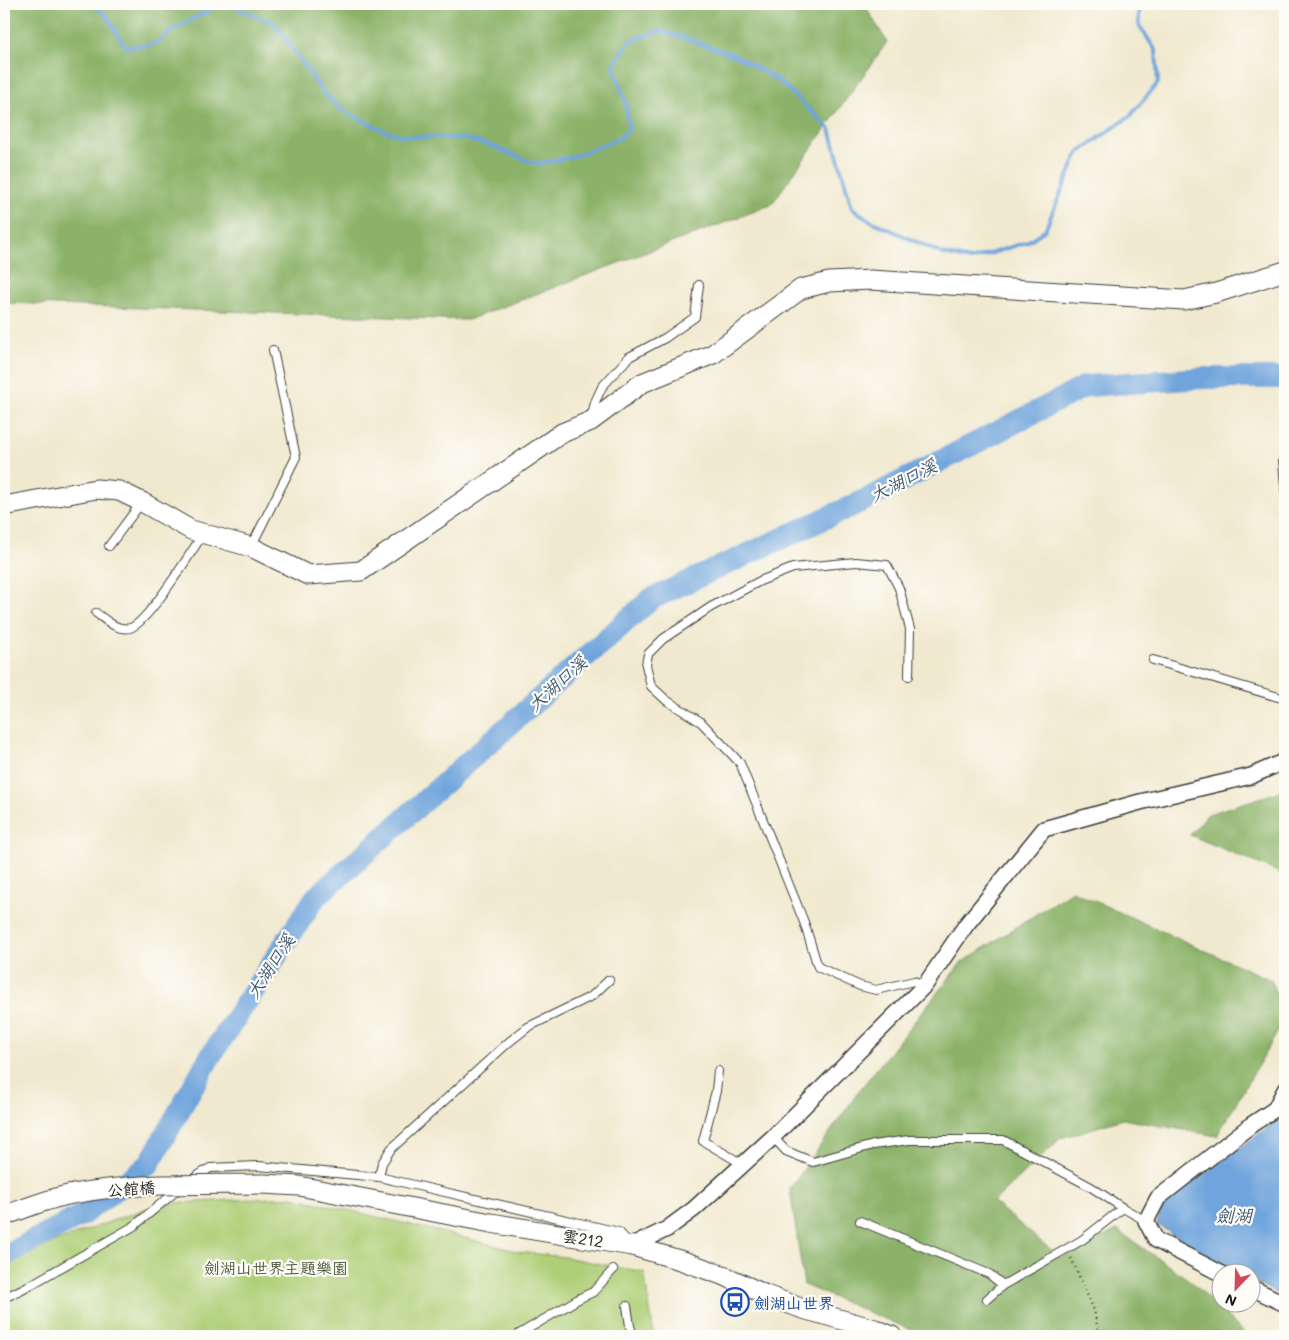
<svg xmlns="http://www.w3.org/2000/svg" width="1289" height="1340" font-family="Mali,'LXGW WenKai TC',sans-serif">
	<style>
		.green { fill: #afcf77; stroke: #66764a }
		.forest { fill: #8bb268; stroke: #546742 }
		.water { fill: #6fa4dc; stroke: #46607c }
		.lines { fill: none; stroke-linecap: round; stroke-linejoin: round }
		.stream { stroke: #6fa4dc; stroke-width: 4 }
		.river { stroke: #6fa4dc; stroke-width: 22 }
		.service-casing { stroke: #3c3b37; stroke-width: 10 }
		.minor-casing { stroke: #3c3b37; stroke-width: 18 }
		.tertiary-casing { stroke: #3c3b37; stroke-width: 21 }
		.path { stroke: #3c3b37; stroke-width: 2.5; stroke-dasharray: 1 4; stroke-linecap: butt }
		.service { stroke: #fff; stroke-width: 8 }
		.minor { stroke: #fff; stroke-width: 15 }
		.tertiary { stroke: #fff; stroke-width: 19 }
		.tertiary-bridge-casing { stroke: #3c3b37; stroke-width: 21; stroke-linecap: butt }
		.tertiary-bridge { stroke: #fff; stroke-width: 19 }
		.labels { text-anchor: middle; dominant-baseline: central; stroke-width: 4.5; stroke-linejoin: round; paint-order: stroke }
		.street-label { font-size: 16px; fill: #1c1c1c; stroke: #fdfcf7 }
		.park-label { font-size: 16px; fill: #4f5b3c; stroke: #fdfcf7 }
		.transit-label { font-size: 16px; fill: #164399; stroke: #fdfcf7; text-anchor: start }
		.water-label { font-size: 18px; font-style: italic; fill: #415972; stroke: #fdfcf7 }
	</style>
	<rect width="100%" height="100%" fill="#fdfcf7"/>
	<filter id="ink" filterUnits="userSpaceOnUse"><feTurbulence type="fractalNoise" baseFrequency=".02" numOctaves="2"/><feDisplacementMap in="SourceGraphic" scale="10" xChannelSelector="R" yChannelSelector="G"/><feConvolveMatrix kernelMatrix="1 2 1 2 8 2 1 2 1" color-interpolation-filters="sRGB"/></filter>
	<filter id="wash" filterUnits="userSpaceOnUse"><feTurbulence type="fractalNoise" baseFrequency=".0096" numOctaves="4" result="noise"/><feDisplacementMap in="SourceGraphic" scale="20" xChannelSelector="R" yChannelSelector="G"/><feGaussianBlur stdDeviation="1.12" result="paint"/><feColorMatrix in="noise" values="0 0 0 0 0 0 0 0 0 0 0 0 0 0 0 0 0 1.4 0 .05"/><feComposite in="paint" operator="in"/></filter>
	<g filter="url(#wash)">
		<rect width="100%" height="100%" fill="#f1e9cf"/>
		<path class="green" d="M 292,1197 L 450,1234 L 519,1252 L 564,1257 L 644,1272 L 654,1336 L 4,1336 L 4,1261 L 158,1204 Z"/>
		<path class="forest" d="M 4,4 L 864,4 L 887,42 L 771,205 L 468,320 L 4,303 Z
			M 1285,790 L 1285,875 L 1190,835 L 1208,814 Z
			M 1072,891 L 1271,980 L 1285,1019 L 1217,1136 L 1123,1119 L 1061,1138 L 993,1202 L 1061,1258 L 1117,1230 L 1192,1282 L 1247,1336 L 925,1336 L 804,1285 L 790,1189 L 859,1091 L 961,963 Z"/>
		<path class="water" d="M 1285,1112 L 1285,1297 L 1252,1281 L 1252,1272 L 1235,1272 L 1209,1259 L 1157,1224 L 1163,1204 L 1283,1116 Z"/>
		<g class="lines">
			<path class="stream" d="M 92,4 L 105,14 L 126,47 L 155,44 L 171,31 L 220,4
				M 228,4 L 275,24 L 323,92 L 342,110 L 387,132 L 405,136 L 466,139 L 489,145 L 536,164 L 576,156 L 620,138 L 629,129 L 626,104 L 613,64 L 630,41 L 659,31 L 682,37 L 737,56 L 779,81 L 830,129 L 852,208 L 869,220 L 943,254 L 970,260 L 1027,242 L 1045,230 L 1078,153 L 1130,116 L 1158,83 L 1156,51 L 1139,25 L 1139,4"/>
			<path class="river" d="M 4,1256 L 82,1215 L 149,1164 L 208,1060 L 315,898 L 651,599 L 869,498 L 1086,386 L 1204,378 L 1285,378"/>
		</g>
	</g>
	<g filter="url(#ink)">
		<g class="lines">
			<defs>
				<path id="service" d="M 592,416 L 595,402 L 602,387 L 629,357 L 665,338 L 695,317 L 699,285
					M 1285,453 L 1283,460 L 1285,489
					M 109,546 L 141,503
					M 251,547 L 296,457 L 273,350
					M 96,613 C 106,620 117,631 130,628 C 148,623 191,552 203,534
					M 1153,660 L 1285,699
					M 909,676 L 910,629 L 899,588 L 887,565 L 856,562 L 793,568 L 760,581 L 711,607 L 663,639 L 648,654 L 646,665 L 651,686 L 666,700 L 701,722 L 740,763 L 804,922 L 818,967 L 860,986 L 876,990 L 914,981 L 925,985
					M 718,1071 L 716,1091 L 703,1141 L 744,1165
					M 773,1137 L 786,1151 L 813,1162 L 873,1145 L 909,1140 L 1003,1140 L 1091,1187 L 1123,1208
					M 379,1177 L 382,1163 L 391,1149 L 509,1042 L 528,1027 L 592,996 L 609,980
					M 191,1180 L 210,1168 L 258,1166 L 379,1177 L 619,1232 L 627,1241
					M 860,1221 L 989,1274 L 1003,1285
					M 4,1298 L 32,1284 L 134,1226 L 180,1188
					M 987,1299 L 1003,1285 L 1082,1240 L 1123,1208 L 1146,1221
					M 627,1306 L 630,1326 L 633,1336
					M 516,1336 L 580,1298 L 593,1292 L 613,1270"/>
				<path id="minor" d="M 632,1246 L 667,1229 L 694,1209 L 773,1137 L 925,985 L 966,925 L 1044,829 L 1140,802 L 1251,776 L 1285,761
					M 1222,1274 L 1156,1240 L 1146,1221 L 1158,1198 L 1251,1125 L 1275,1109 L 1285,1090
					M 1252,1288 L 1285,1304"/>
				<path id="tertiary" d="M 4,506 L 96,489 L 119,491 L 142,502 L 191,530 L 251,547 L 308,575 L 361,571 L 562,433 L 591,421 L 642,383 L 713,354 L 801,289 L 829,282 L 871,280 L 1184,300 L 1216,293 L 1285,271
					M 263,1184 L 299,1186 L 491,1223 L 632,1246 L 683,1261 L 725,1276 L 766,1295 L 803,1309 L 875,1329 L 892,1336"/>
			</defs>
			<use href="#service" class="service-casing"/>
			<use href="#minor" class="minor-casing"/>
			<use href="#tertiary" class="tertiary-casing"/>
			<path class="path" d="M 1071,1258 L 1094,1310 L 1099,1336"/>
			<use href="#service" class="service"/>
			<use href="#minor" class="minor"/>
			<use href="#tertiary" class="tertiary"/>
			<defs>
				<path id="tertiary-bridge" d="M 4,1216 C 26,1208 49,1198 73,1194 C 135,1182 200,1185 263,1184"/>
			</defs>
			<use href="#tertiary-bridge" class="tertiary-bridge-casing"/>
			<use href="#tertiary-bridge" class="tertiary-bridge"/>
		</g>
	</g>
	<defs>
		<symbol id="bus-ring" viewBox="-11 -11 22 22"><circle r="9.5" fill="#fdfcf7" stroke="#1a4fb4" stroke-width="1.5"/><path d="M-5-6H5V4H4V6H2V4H-2V6H-4V4H-5ZM-3.5-4V0h7V-4ZM-3.5 1.2v1.5H-2V1.2ZM2 1.2v1.5H3.5V1.2Z" fill="#1a4fb4"/></symbol>
	</defs>
	<g fill-rule="evenodd">
		<use href="#bus-ring" x="719" y="1286" width="32" height="32"/>
	</g>
	<g class="labels">
		<g class="street-label">
			<text transform="translate(131 1188) rotate(-4)">公館橋</text>
			<text transform="translate(583 1238) rotate(9)">雲212</text>
		</g>
		<g class="park-label">
			<text x="276" y="1267">劍湖山世界主題樂園</text>
		</g>
		<g class="transit-label">
			<text x="754" y="1302">劍湖山世界</text>
		</g>
		<g class="water-label">
			<text transform="translate(903 480) rotate(-27)">大湖口溪</text>
			<text transform="translate(557 683) rotate(-42)">大湖口溪</text>
			<text transform="translate(270 966) rotate(-57)">大湖口溪</text>
			<text x="1234" y="1215">劍湖</text>
		</g>
	</g>
	<rect width="1289" height="1340" fill="none" stroke="#fdfcf7" stroke-width="20"/>
	<g transform="translate(1236 1288) rotate(203)"><circle r="24" fill="#fdfcf7" stroke="#a3a29f"/>
	<path d="M0-4L9 19L0 12L-9 19Z" fill="#d1495b"/>
	<text y="-8" font-size="14" font-weight="bold" text-anchor="middle" fill="#1c1c1c">N</text>
	</g>
</svg>
